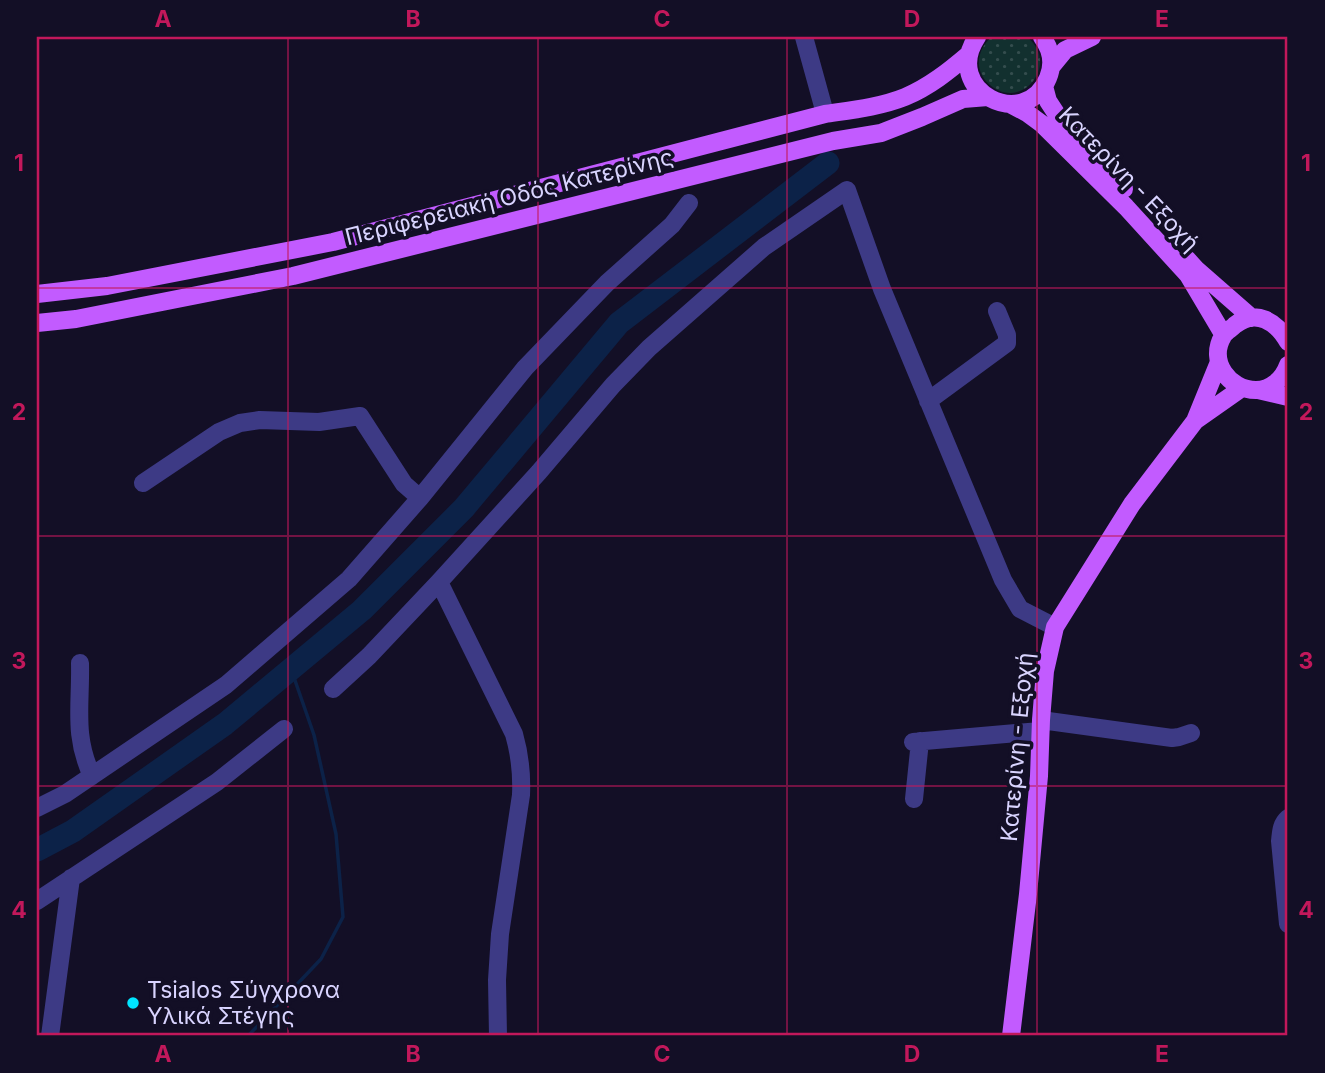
<svg xmlns="http://www.w3.org/2000/svg" width="1325" height="1073" font-family="Inter,sans-serif">
	<style>
		.grass { fill: url(#grass-dots) }
		.lines { fill: none; stroke-linecap: round; stroke-linejoin: round }
		.stream { stroke: #0c2248; stroke-width: 3.5 }
		.river { stroke: #0c2248; stroke-width: 23 }
		.minor { stroke: #3d3a85; stroke-width: 18 }
		.major { stroke: #c25bff; stroke-width: 18 }
		.grid { fill: none; stroke: #c2185b; stroke-width: 2; stroke-opacity: 0.55 }
		.poi-dot { fill: #00e5ff; stroke: #130f26; stroke-width: 2.5 }
		.labels { text-anchor: middle; dominant-baseline: central; stroke-width: 7; stroke-linejoin: round; paint-order: stroke }
		.street-label { font-size: 23px; fill: #d9d4ff; stroke: #130f26 }
		.poi-label { font-size: 23px; fill: #d9d4ff; stroke: #130f26; text-anchor: start }
		.neatline { fill: none; stroke: #c2185b; stroke-width: 2.5 }
		.grid-label { font-size: 23px; text-anchor: middle; font-weight: bold; fill: #c2185b }
	</style>
	<defs>
		<pattern id="grass-dots" width="8" height="8" patternUnits="userSpaceOnUse" patternTransform="scale(1.75)"><rect width="8" height="8" fill="#12302f"/><path d="M2 2h.1M6 6h.1" fill="none" stroke="#344d4e" stroke-width="1.8" stroke-linecap="round"/></pattern>
	</defs>
	<rect width="100%" height="100%" fill="#130f26"/>
	<path class="grass" d="M 991,37 L 1027,37 C 1061,64 1021,112 990,85 C 984,80 980,73 979,66 C 978,54 983,45 991,37 Z"/>
	<g class="lines">
		<path class="stream" d="M 248,1036 L 321,959 L 343,917 L 336,834 L 314,735 L 291,669"/>
		<path class="river" d="M 37,850 L 73,831 L 225,724 L 362,610 L 464,508 L 619,323 L 828,163"/>
		<path class="minor" d="M 804,37 L 823,106
			M 928,401 L 1007,343 L 1007,335 L 997,311
			M 143,483 L 219,432 L 240,423 L 260,420 L 319,422 L 360,416 L 404,484 L 420,498
			M 439,582 L 514,734 C 520,755 522,773 521,795 L 500,934 L 497,980 L 498,1036
			M 80,663 C 81,706 73,735 92,776
			M 333,689 L 369,656 L 439,582 L 539,472 L 613,385 L 649,348 L 764,247 L 847,190 L 882,289 L 1003,580 L 1020,609 L 1055,627
			M 1041,720 L 1172,738 L 1179,737 L 1191,733
			M 913,742 L 1040,731
			M 914,799 L 920,741
			M 37,808 L 65,794 L 226,685 L 349,579 L 420,498 L 525,368 L 607,283 L 672,225 L 689,203
			M 1288,818 C 1281,824 1281,832 1280,841 L 1288,924
			M 37,901 L 217,782 L 284,729
			M 50,1036 L 71,878"/>
		<path class="major" d="M 977,37 C 941,91 1025,133 1048,78 C 1054,64 1051,49 1042,37
			M 1051,67 L 1065,50 L 1092,37
			M 1044,86 L 1048,101 L 1065,127 L 1124,189
			M 1010,104 L 1027,113 L 1042,124 L 1126,207 L 1188,275 L 1223,334
			M 1187,259 L 1196,269 L 1252,318
			M 37,294 L 107,286 L 333,242 L 825,114 C 852,110 880,107 905,97 C 929,87 949,71 969,54
			M 37,323 L 76,319 L 293,276 L 833,141 L 881,133 L 922,117 L 963,99 L 988,97
			M 1288,342 C 1277,322 1256,308 1235,325 C 1231,329 1225,332 1223,336 C 1208,361 1229,390 1256,390 C 1271,390 1283,379 1288,365
			M 1258,390 L 1288,397
			M 1195,421 L 1242,388
			M 1011,1036 L 1028,894 L 1039,776 L 1041,720 L 1045,671 L 1055,627 L 1132,504 L 1195,421 L 1219,362"/>
	</g>
	<path class="grid" d="M 288,37 L 288,1036M 538,37 L 538,1036M 787,37 L 787,1036M 1037,37 L 1037,1036M 37,288 L 1288,288M 37,536 L 1288,536M 37,786 L 1288,786"/>
	<circle class="poi-dot" cx="133" cy="1003" r="7"/>
	<g class="labels">
		<g class="street-label">
			<text transform="translate(1129 179) rotate(46)">Κατερίνη - Εξοχή</text>
			<text transform="translate(509 197) rotate(-14)">Περιφερειακή Οδός Κατερίνης</text>
			<text transform="translate(1017 747) rotate(-85)">Κατερίνη - Εξοχή</text>
		</g>
		<g class="poi-label">
			<text x="147" y="990">Tsialos Σύγχρονα<tspan x="147" dy="26">Υλικά Στέγης</tspan></text>
		</g>
	</g>
	<rect width="1325" height="1073" fill="none" stroke="#130f26" stroke-width="77"/>
	<rect x="38" y="38" width="1248" height="996" class="neatline"/>
	<g class="grid-label">
		<text x="163" y="27">A</text>
		<text x="413" y="27">B</text>
		<text x="662" y="27">C</text>
		<text x="912" y="27">D</text>
		<text x="1162" y="27">E</text>
		<text x="19" y="171">1</text>
		<text x="1306" y="171">1</text>
		<text x="19" y="420">2</text>
		<text x="1306" y="420">2</text>
		<text x="19" y="669">3</text>
		<text x="1306" y="669">3</text>
		<text x="19" y="918">4</text>
		<text x="1306" y="918">4</text>
		<text x="163" y="1062">A</text>
		<text x="413" y="1062">B</text>
		<text x="662" y="1062">C</text>
		<text x="912" y="1062">D</text>
		<text x="1162" y="1062">E</text>
	</g>
</svg>
